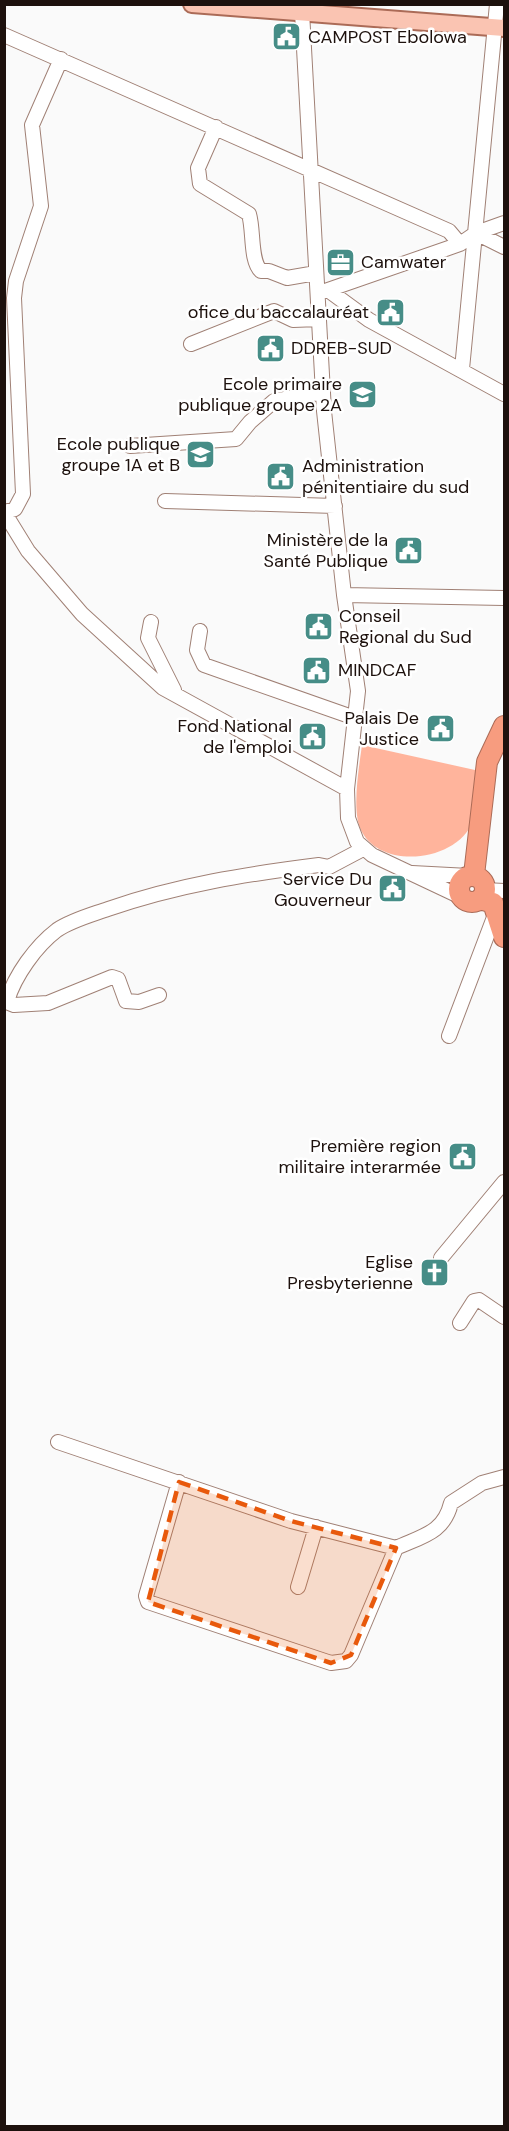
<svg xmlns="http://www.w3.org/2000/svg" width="509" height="2131" font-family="'DM Sans',sans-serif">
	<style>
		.green { fill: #ffb49c }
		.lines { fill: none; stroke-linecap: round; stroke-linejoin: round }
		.minor-casing { stroke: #a08075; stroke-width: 16 }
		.major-casing { stroke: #ab6b57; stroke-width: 20 }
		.highway-casing { stroke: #ab6b57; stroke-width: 22 }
		.minor { stroke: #fff; stroke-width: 14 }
		.major { stroke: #fac4b2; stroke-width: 16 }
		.highway { stroke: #f79c7f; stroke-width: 20 }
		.marked { fill: #e8590c; fill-opacity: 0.2; stroke: #e8590c; stroke-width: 4.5; stroke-dasharray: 12 8; stroke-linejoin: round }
		.labels { text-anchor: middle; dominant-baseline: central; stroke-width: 5; stroke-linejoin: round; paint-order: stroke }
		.poi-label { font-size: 18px; fill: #1d110d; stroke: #fff; text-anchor: end }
	</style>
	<rect width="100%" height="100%" fill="#fafafa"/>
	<path class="green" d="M 362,745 L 475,770 C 476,786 478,806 473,821 C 457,863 378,871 360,828 C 352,808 359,767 362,745 Z"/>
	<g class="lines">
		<defs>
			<path id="minor" d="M 302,12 L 324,411 L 344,595 L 358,691 L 347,789 L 348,818 L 357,842 L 372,855 L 461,897
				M 4,35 L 449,231 L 460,244
				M 216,127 L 198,168 L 200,184 L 249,214 C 254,231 250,261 261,271 L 269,271 L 287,278 L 316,273
				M 476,233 L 504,247
				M 328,290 L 369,320 L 504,394
				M 322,292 L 460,244 L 476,233 L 504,223
				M 191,344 L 274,311 L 293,320 L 319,319
				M 462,369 L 497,4
				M 130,446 L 236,439 L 250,422 L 274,401 L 323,392
				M 165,501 L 335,506
				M 4,512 L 28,551 L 82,614 L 163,688 L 347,789
				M 5,512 L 15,509 L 23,494 L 14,298 L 16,281 L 41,206 L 32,125 L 61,59
				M 344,595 L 504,598
				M 151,622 L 148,638 L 174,690
				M 200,631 L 197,650 L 204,665 L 355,718
				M 412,873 L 469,876
				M 485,890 L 504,891
				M 4,1001 L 14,1005 L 48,1003 L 112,977 L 118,979 L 126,1001 L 139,1002 L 159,995
				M 7,1001 C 15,975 36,946 57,930 C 72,920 91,915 108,909 C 177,885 247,874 319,865 L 329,867 L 363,849
				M 449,1036 L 496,912
				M 441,1258 L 504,1182
				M 460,1323 L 474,1301 L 479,1300 L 504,1317
				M 58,1442 L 291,1521 L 396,1548
				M 179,1482 L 146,1596 L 148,1602 L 331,1663 L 346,1661 L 351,1655 L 396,1548 C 422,1536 444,1533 451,1503 L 482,1483 L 504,1477
				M 298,1587 L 316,1527"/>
			<path id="major" d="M 192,4 L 504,28"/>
			<path id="highway" d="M 474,875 L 487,762 L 504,726
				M459 889a13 13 0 1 1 26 0a13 13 0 1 1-26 0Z
				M 480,899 L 493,903 L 504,937"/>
		</defs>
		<use href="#minor" class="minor-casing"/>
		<use href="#major" class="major-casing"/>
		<use href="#highway" class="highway-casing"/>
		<use href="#minor" class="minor"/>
		<use href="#major" class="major"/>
		<use href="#highway" class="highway"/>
	</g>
	<path class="marked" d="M 179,1482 L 291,1521 L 396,1548 L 351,1655 L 331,1663 L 148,1602 Z"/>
	<defs>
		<symbol id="civic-square" viewBox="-11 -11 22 22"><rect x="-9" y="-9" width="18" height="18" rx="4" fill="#468d87" stroke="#fff"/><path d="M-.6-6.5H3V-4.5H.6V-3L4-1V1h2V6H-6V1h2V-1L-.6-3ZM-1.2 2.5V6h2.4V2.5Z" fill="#fff"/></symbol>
		<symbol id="office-square" viewBox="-11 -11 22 22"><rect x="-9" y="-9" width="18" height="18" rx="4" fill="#468d87" stroke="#fff"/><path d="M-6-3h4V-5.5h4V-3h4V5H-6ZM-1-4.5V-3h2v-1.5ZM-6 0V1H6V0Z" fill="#fff"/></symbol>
		<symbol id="school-square" viewBox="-11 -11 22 22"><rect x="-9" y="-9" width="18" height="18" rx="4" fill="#468d87" stroke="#fff"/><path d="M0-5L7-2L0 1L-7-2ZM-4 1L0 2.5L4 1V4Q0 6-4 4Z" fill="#fff"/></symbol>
		<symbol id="church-square" viewBox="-11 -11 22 22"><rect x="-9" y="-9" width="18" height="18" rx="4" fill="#468d87" stroke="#fff"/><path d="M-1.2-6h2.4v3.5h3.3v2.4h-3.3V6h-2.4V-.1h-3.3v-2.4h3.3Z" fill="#fff"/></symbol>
	</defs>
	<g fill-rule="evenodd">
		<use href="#civic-square" x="270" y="20" width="33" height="33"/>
		<use href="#office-square" x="324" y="246" width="33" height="33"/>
		<use href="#civic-square" x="374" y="296" width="33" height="33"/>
		<use href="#civic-square" x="254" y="332" width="33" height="33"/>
		<use href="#school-square" x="346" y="378" width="33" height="33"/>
		<use href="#school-square" x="184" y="438" width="33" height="33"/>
		<use href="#civic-square" x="264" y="460" width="33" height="33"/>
		<use href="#civic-square" x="392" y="534" width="33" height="33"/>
		<use href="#civic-square" x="302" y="610" width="33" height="33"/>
		<use href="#civic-square" x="300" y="654" width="33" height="33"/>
		<use href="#civic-square" x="424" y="712" width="33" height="33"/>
		<use href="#civic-square" x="296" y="720" width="33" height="33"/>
		<use href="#civic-square" x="376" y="872" width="33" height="33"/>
		<use href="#civic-square" x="446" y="1140" width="33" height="33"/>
		<use href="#church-square" x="418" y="1256" width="33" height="33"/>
	</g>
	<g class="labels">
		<g class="poi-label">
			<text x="308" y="37" text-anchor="start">CAMPOST Ebolowa</text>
			<text x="361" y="262" text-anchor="start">Camwater</text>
			<text x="369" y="312">ofice du baccalauréat</text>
			<text x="291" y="348" text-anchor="start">DDREB-SUD</text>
			<text x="342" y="384">Ecole primaire<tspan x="342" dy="21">publique groupe 2A</tspan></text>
			<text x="180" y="444">Ecole publique<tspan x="180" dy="21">groupe 1A et B</tspan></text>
			<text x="302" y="466" text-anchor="start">Administration<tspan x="302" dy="21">pénitentiaire du sud</tspan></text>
			<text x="388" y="540">Ministère de la<tspan x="388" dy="21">Santé Publique</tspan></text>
			<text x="339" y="616" text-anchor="start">Conseil<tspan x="339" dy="21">Regional du Sud</tspan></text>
			<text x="338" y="670" text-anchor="start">MINDCAF</text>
			<text x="419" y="718">Palais De<tspan x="419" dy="21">Justice</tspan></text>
			<text x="292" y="726">Fond National<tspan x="292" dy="21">de l'emploi</tspan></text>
			<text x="372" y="879">Service Du<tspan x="372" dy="21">Gouverneur</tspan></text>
			<text x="441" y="1146">Première region<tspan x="441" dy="21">militaire interarmée</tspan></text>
			<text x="413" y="1262">Eglise<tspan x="413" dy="21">Presbyterienne</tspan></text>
		</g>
	</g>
	<rect width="509" height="2131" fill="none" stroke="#1d110d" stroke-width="12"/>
</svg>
